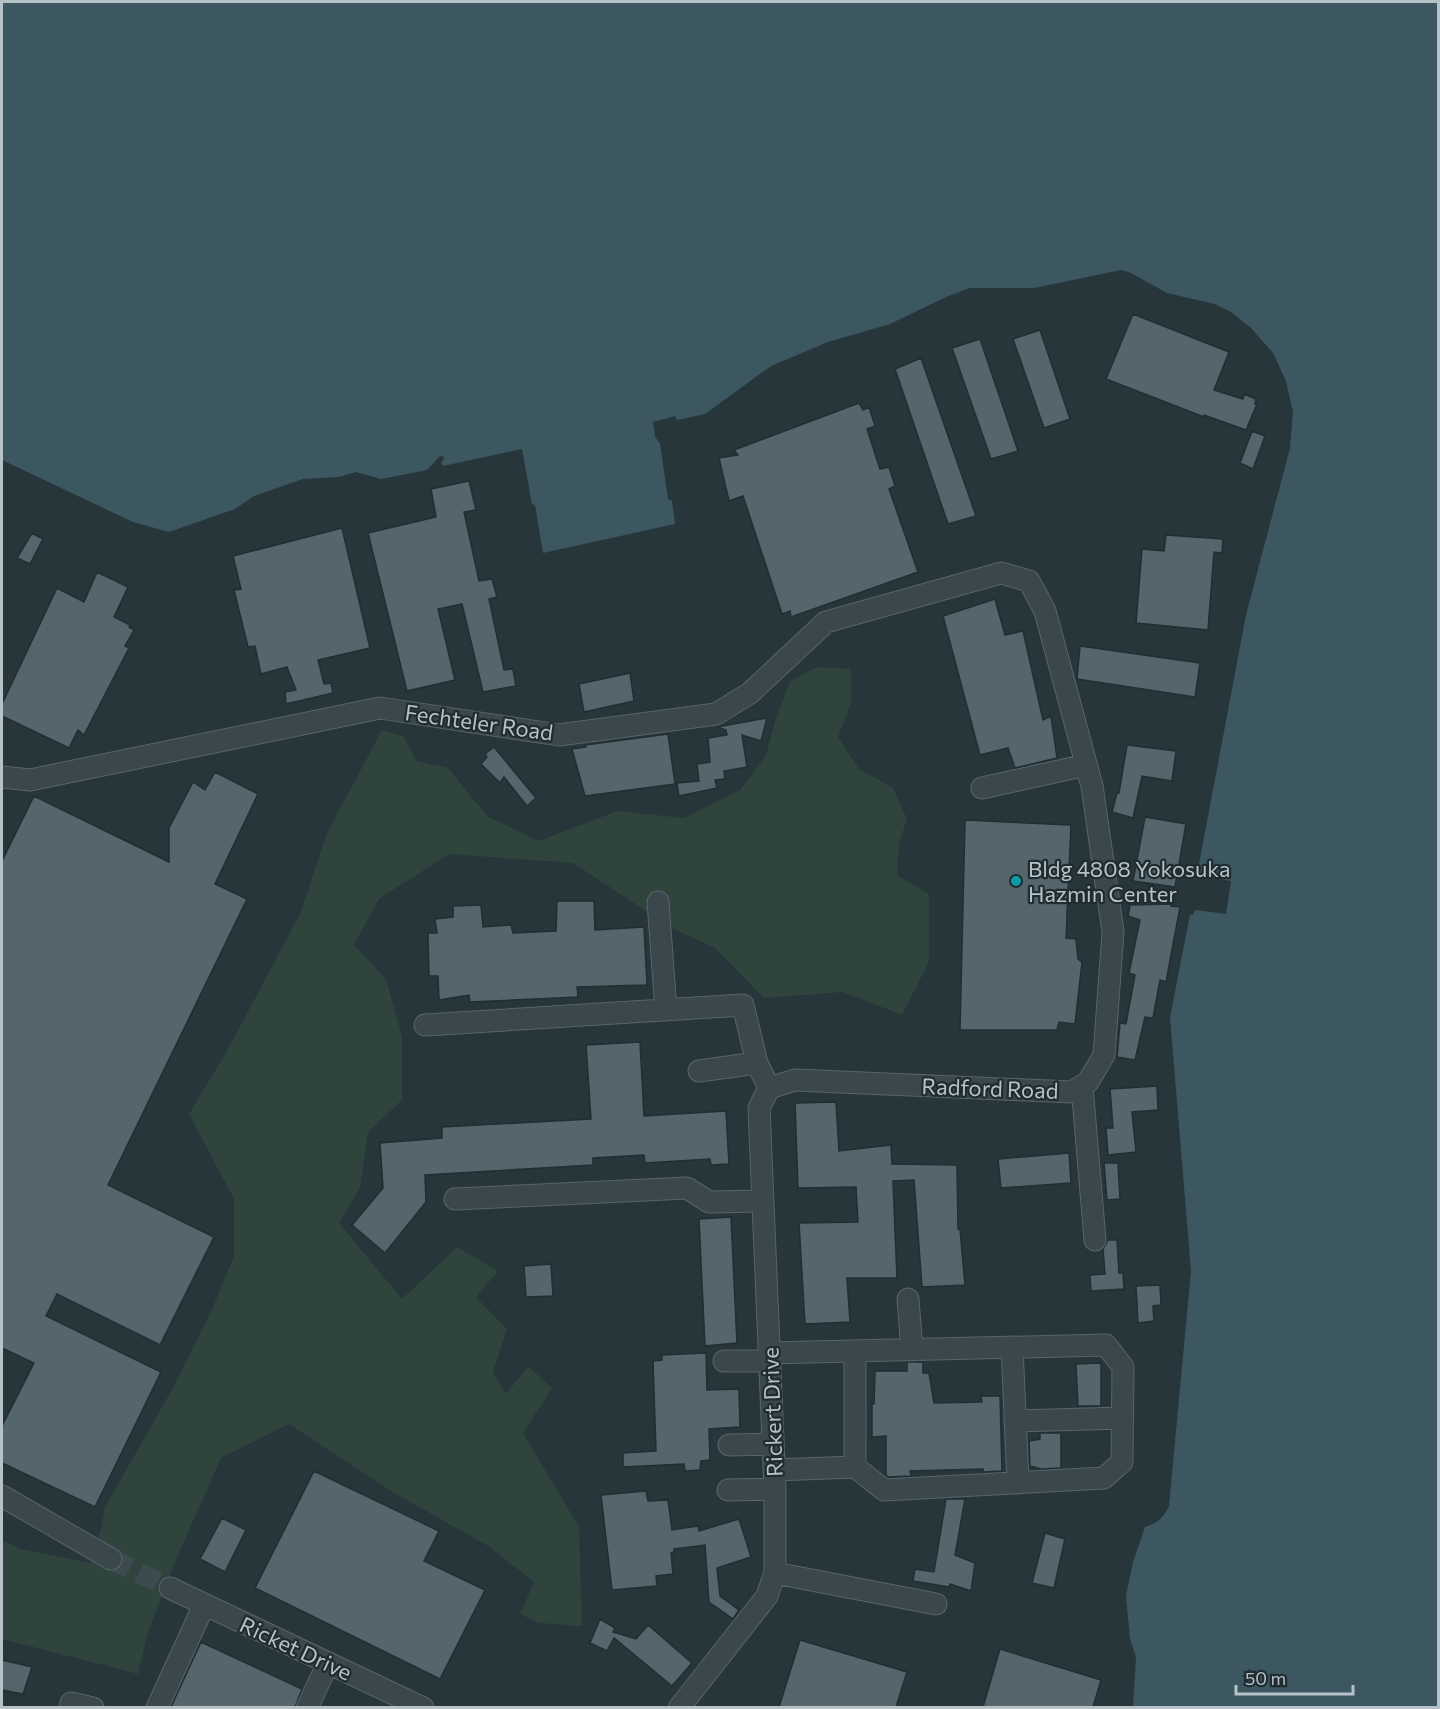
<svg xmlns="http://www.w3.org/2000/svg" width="1440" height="1709" font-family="Commissioner,sans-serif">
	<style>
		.green { fill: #2e443c }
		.water { fill: #3c5760 }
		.building { fill: #54656c; stroke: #212e33; stroke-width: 1.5 }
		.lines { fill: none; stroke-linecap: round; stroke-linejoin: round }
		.minor-tunnel { stroke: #3c4b50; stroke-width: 21; stroke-dasharray: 21 10; stroke-linecap: butt }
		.minor-casing { stroke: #58656a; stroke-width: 23 }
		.minor { stroke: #3a474c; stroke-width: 21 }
		.culture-dot { fill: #0f9aa8; stroke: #1f2c31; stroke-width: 2 }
		.labels { text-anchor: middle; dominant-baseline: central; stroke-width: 4.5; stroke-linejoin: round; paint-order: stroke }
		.street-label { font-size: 22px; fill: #b6c2c7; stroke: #1f2c31 }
		.poi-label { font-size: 22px; fill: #b6c2c7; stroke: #1f2c31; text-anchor: start }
	</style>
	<rect width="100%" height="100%" fill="#27363b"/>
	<path class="green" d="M 817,667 L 851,669 L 851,703 L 838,737 L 859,769 L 893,788 L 907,819 L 899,843 L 897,875 L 929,894 L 929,962 L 902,1015 L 843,992 L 764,998 L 715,948 L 672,928 L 573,863 L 449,854 L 379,899 L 354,945 L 386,979 L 402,1037 L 402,1100 L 368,1132 L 360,1188 L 339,1223 L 402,1299 L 457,1247 L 498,1271 L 476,1297 L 507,1329 L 493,1372 L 506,1394 L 528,1366 L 552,1388 L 523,1433 L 579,1527 L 582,1626 L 539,1623 L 520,1614 L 534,1582 L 488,1546 L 391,1491 L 289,1424 L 221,1458 L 175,1562 L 148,1632 L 138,1674 L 2,1639 L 2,1540 L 20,1549 L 90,1563 L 101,1529 L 105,1507 L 174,1386 L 211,1312 L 234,1256 L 234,1199 L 189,1114 L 227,1051 L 301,912 L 327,833 L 382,730 L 404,737 L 416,761 L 448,768 L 488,817 L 539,841 L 617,811 L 684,818 L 740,790 L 766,755 L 775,722 L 790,681 Z"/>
	<path class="water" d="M 2,2 L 1438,2 L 1438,1707 L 1133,1707 L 1136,1657 L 1130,1639 L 1126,1596 L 1133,1562 L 1145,1527 C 1157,1523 1163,1519 1169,1506 L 1191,1271 L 1170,1017 L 1190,915 L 1193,915 L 1195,910 L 1226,914 L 1231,881 L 1195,874 L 1195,872 L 1198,871 L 1198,868 L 1195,867 L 1196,864 L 1199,864 L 1246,615 L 1290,448 L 1293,412 L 1286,381 L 1273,353 L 1251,328 L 1231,312 L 1215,304 L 1167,293 L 1131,273 L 1121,270 L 1034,288 L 970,288 L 946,297 L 890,324 L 828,342 L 771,366 L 705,414 L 677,420 L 675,416 L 653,422 L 655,437 L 660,443 L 668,499 L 672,501 L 675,524 L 543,553 L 535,505 L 532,504 L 522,449 L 443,466 L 441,463 L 445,457 L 440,456 L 427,470 L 381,479 L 356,472 L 339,477 L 303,479 L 254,496 L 235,509 L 169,532 L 133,522 L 2,460 Z"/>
	<path class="building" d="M 1133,314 L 1229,352 L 1214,390 L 1243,399 L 1244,394 L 1256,399 L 1255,404 L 1257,404 L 1246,430 L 1204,415 L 1204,417 L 1106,379 Z
		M 1040,330 L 1070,419 L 1044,428 L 1013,339 Z
		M 980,339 L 1018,451 L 991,459 L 952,348 Z
		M 921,358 L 976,516 L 948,524 L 895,369 Z
		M 859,403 L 863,410 L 869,407 L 875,426 L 867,429 L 880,469 L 889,467 L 895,486 L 889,489 L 918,572 L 791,617 L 790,611 L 782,614 L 743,496 L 729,501 L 719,458 L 738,455 L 734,450 Z
		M 1252,431 L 1265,436 L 1253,469 L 1240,463 Z
		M 469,481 L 476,510 L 464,512 L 479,581 L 492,579 L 497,597 L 489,599 L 504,670 L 513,669 L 516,686 L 483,692 L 462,604 L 438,609 L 455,680 L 407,691 L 368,533 L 436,517 L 431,489 Z
		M 342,528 L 370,648 L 318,660 L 324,684 L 331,683 L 333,693 L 286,704 L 285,692 L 296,690 L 287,667 L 261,674 L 255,646 L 248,647 L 234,590 L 241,589 L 233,556 Z
		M 32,533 L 43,539 L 30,564 L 17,558 Z
		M 1166,535 L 1223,539 L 1222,553 L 1214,552 L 1208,630 L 1136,623 L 1142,549 L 1164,551 Z
		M 97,572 L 128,587 L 114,617 L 130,625 L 129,627 L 134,630 L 125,646 L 129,648 L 84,735 L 78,730 L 69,748 L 2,716 L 2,704 L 57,588 L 84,602 Z
		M 995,599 L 1005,635 L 1023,631 L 1043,720 L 1051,716 L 1057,758 L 1015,768 L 1008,748 L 980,755 L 943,616 Z
		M 1080,646 L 1200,663 L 1195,697 L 1077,679 Z
		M 630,673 L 634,701 L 584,712 L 579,684 Z
		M 767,718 L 761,741 L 742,735 L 747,767 L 724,771 L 725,779 L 715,780 L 717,788 L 679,796 L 677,783 L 699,781 L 697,764 L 710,762 L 708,738 L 727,735 L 726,730 L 717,727 Z
		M 668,734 L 675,784 L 585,796 L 572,749 L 586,747 L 585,745 Z
		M 1127,745 L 1176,751 L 1172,781 L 1142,776 L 1133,818 L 1112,812 L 1117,793 L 1119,793 Z
		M 494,747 L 536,798 L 527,806 L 504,777 L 500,783 L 481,764 L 487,757 L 485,754 Z
		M 215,772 L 258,794 L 215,884 L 247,899 L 108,1185 L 214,1237 L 160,1345 L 57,1294 L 46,1316 L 161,1372 L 95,1507 L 2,1463 L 2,1426 L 34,1363 L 2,1348 L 2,861 L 34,796 L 169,862 L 169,828 L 193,782 L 205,790 Z
		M 1145,817 L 1186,824 L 1175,887 L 1133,881 Z
		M 965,820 L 1071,825 L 1066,938 L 1076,939 L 1078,959 L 1082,962 L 1075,1024 L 1059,1022 L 1057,1030 L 960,1030 Z
		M 557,901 L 594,901 L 595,930 L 644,927 L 647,985 L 577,987 L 578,997 L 470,1002 L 469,995 L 439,1000 L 438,976 L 429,976 L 428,933 L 437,933 L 435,919 L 453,917 L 453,906 L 481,905 L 483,927 L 511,925 L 513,933 L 556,931 Z
		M 1172,904 L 1171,906 L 1180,907 L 1166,982 L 1160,980 L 1153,1018 L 1145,1017 L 1135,1060 L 1117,1057 L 1120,1023 L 1126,1024 L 1135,975 L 1129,973 L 1140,920 L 1128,916 L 1130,905 Z
		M 640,1042 L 644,1116 L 726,1111 L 729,1164 L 711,1165 L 710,1159 L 645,1163 L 644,1155 L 593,1158 L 593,1165 L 425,1175 L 426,1202 L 385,1253 L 352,1225 L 383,1188 L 380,1143 L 442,1138 L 442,1127 L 591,1119 L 586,1045 Z
		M 1157,1086 L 1158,1110 L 1132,1112 L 1136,1152 L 1108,1155 L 1106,1128 L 1113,1128 L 1110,1089 Z
		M 836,1102 L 839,1151 L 891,1145 L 892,1164 L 957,1165 L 958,1229 L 960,1229 L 965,1285 L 922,1287 L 914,1180 L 893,1181 L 897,1278 L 847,1278 L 850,1322 L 805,1324 L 799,1223 L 858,1222 L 856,1187 L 798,1188 L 795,1103 Z
		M 1069,1153 L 1071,1183 L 1001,1188 L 998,1159 Z
		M 1104,1163 L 1118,1163 L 1120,1199 L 1107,1200 Z
		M 731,1217 L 737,1343 L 705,1346 L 699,1219 Z
		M 1108,1240 L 1117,1240 L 1119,1273 L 1123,1273 L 1124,1289 L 1091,1291 L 1090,1275 L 1105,1274 L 1103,1249 Z
		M 551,1264 L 553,1296 L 526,1297 L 524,1266 Z
		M 1160,1285 L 1161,1305 L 1153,1306 L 1154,1321 L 1138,1323 L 1136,1286 Z
		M 706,1353 L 707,1390 L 739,1389 L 740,1427 L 709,1429 L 710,1460 L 701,1461 L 700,1470 L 685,1471 L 684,1464 L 623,1467 L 623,1453 L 656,1451 L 653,1361 L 662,1360 L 662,1355 Z
		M 907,1362 L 923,1362 L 923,1373 L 929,1373 L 934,1403 L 982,1402 L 981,1396 L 1000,1396 L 1002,1471 L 983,1472 L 983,1469 L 910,1471 L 911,1476 L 888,1477 L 886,1475 L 886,1436 L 872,1437 L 872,1404 L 874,1404 L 875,1371 L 907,1371 Z
		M 1101,1363 L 1101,1406 L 1078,1406 L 1076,1364 Z
		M 1040,1433 L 1061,1433 L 1061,1468 L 1041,1469 L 1030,1466 L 1029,1441 L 1040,1439 Z
		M 314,1471 L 439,1531 L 424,1561 L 485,1590 L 440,1679 L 255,1588 Z
		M 646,1491 L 648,1501 L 668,1500 L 672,1530 L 698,1526 L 699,1531 L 739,1519 L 751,1557 L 717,1568 L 720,1596 L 739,1610 L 733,1619 L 709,1602 L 705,1545 L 674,1549 L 674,1552 L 671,1553 L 673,1574 L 656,1576 L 657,1586 L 612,1590 L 601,1495 Z
		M 946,1499 L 965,1499 L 955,1555 L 975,1563 L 971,1591 L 950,1584 L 949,1587 L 913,1581 L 915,1569 L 934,1572 Z
		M 222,1518 L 246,1530 L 225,1572 L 200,1559 Z
		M 1045,1533 L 1065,1539 L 1054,1588 L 1032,1583 Z
		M 600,1619 L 615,1628 L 613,1632 L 636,1639 L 648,1625 L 692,1663 L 672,1686 L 614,1638 L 607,1651 L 590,1643 Z
		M 800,1640 L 907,1672 L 896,1707 L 779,1707 Z
		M 201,1642 L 302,1689 L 295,1707 L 171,1707 Z
		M 1000,1649 L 1101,1680 L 1093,1707 L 983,1707 Z
		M 2,1660 L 32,1667 L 23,1694 L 2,1690 Z"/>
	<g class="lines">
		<path class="minor-tunnel" d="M 111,1559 L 170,1588"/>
		<defs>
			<path id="minor" d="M 2,777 L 30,780 L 380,708 L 559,735 L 716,714 L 750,693 L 826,622 L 1001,573 L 1029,581 L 1045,611 L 1092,786 L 1113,932 L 1104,1055 L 1088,1082 L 1072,1092 L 795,1080 L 769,1088
				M 982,788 L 1086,765
				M 658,902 L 666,1010
				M 425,1025 L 743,1005 L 757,1063 L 769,1088
				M 699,1071 L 757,1063
				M 1082,1086 L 1095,1240
				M 455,1199 L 687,1188 L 709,1202 L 763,1201
				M 908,1299 L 912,1350
				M 1012,1347 L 1018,1483
				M 769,1353 L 1106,1345 L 1123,1367 L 1122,1462 L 1104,1478 L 884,1490 L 855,1467 L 774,1470
				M 724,1361 L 770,1361
				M 1015,1421 L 1122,1418
				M 729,1445 L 773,1444
				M 855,1467 L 855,1351
				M 728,1490 L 775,1489
				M 2,1496 L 111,1559
				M 775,1573 L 936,1604
				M 170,1588 L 423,1708
				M 70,1708 L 71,1703 L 93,1708
				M 157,1708 L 204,1605
				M 307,1708 L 328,1663
				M 679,1708 L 767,1596 L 775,1573 L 775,1489 L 759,1108 L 769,1088"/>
		</defs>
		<use href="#minor" class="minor-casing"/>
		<use href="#minor" class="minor"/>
	</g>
	<circle class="culture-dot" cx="1016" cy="881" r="6"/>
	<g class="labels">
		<g class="street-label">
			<text transform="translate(479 722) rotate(8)">Fechteler Road</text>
			<text transform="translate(990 1088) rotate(2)">Radford Road</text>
			<text transform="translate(772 1412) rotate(-92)">Rickert Drive</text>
			<text transform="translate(296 1648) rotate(25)">Ricket Drive</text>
		</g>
		<g class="poi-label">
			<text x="1028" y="868">Bldg 4808 Yokosuka<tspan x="1028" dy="25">Hazmin Center</tspan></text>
		</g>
	</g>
	<rect width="1440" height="1709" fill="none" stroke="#b6c2c7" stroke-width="6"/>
	<path d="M1236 1685v9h117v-9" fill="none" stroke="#b6c2c7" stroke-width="3"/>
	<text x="1245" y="1685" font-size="18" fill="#b6c2c7" stroke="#1f2c31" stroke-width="4.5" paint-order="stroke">50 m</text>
</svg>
